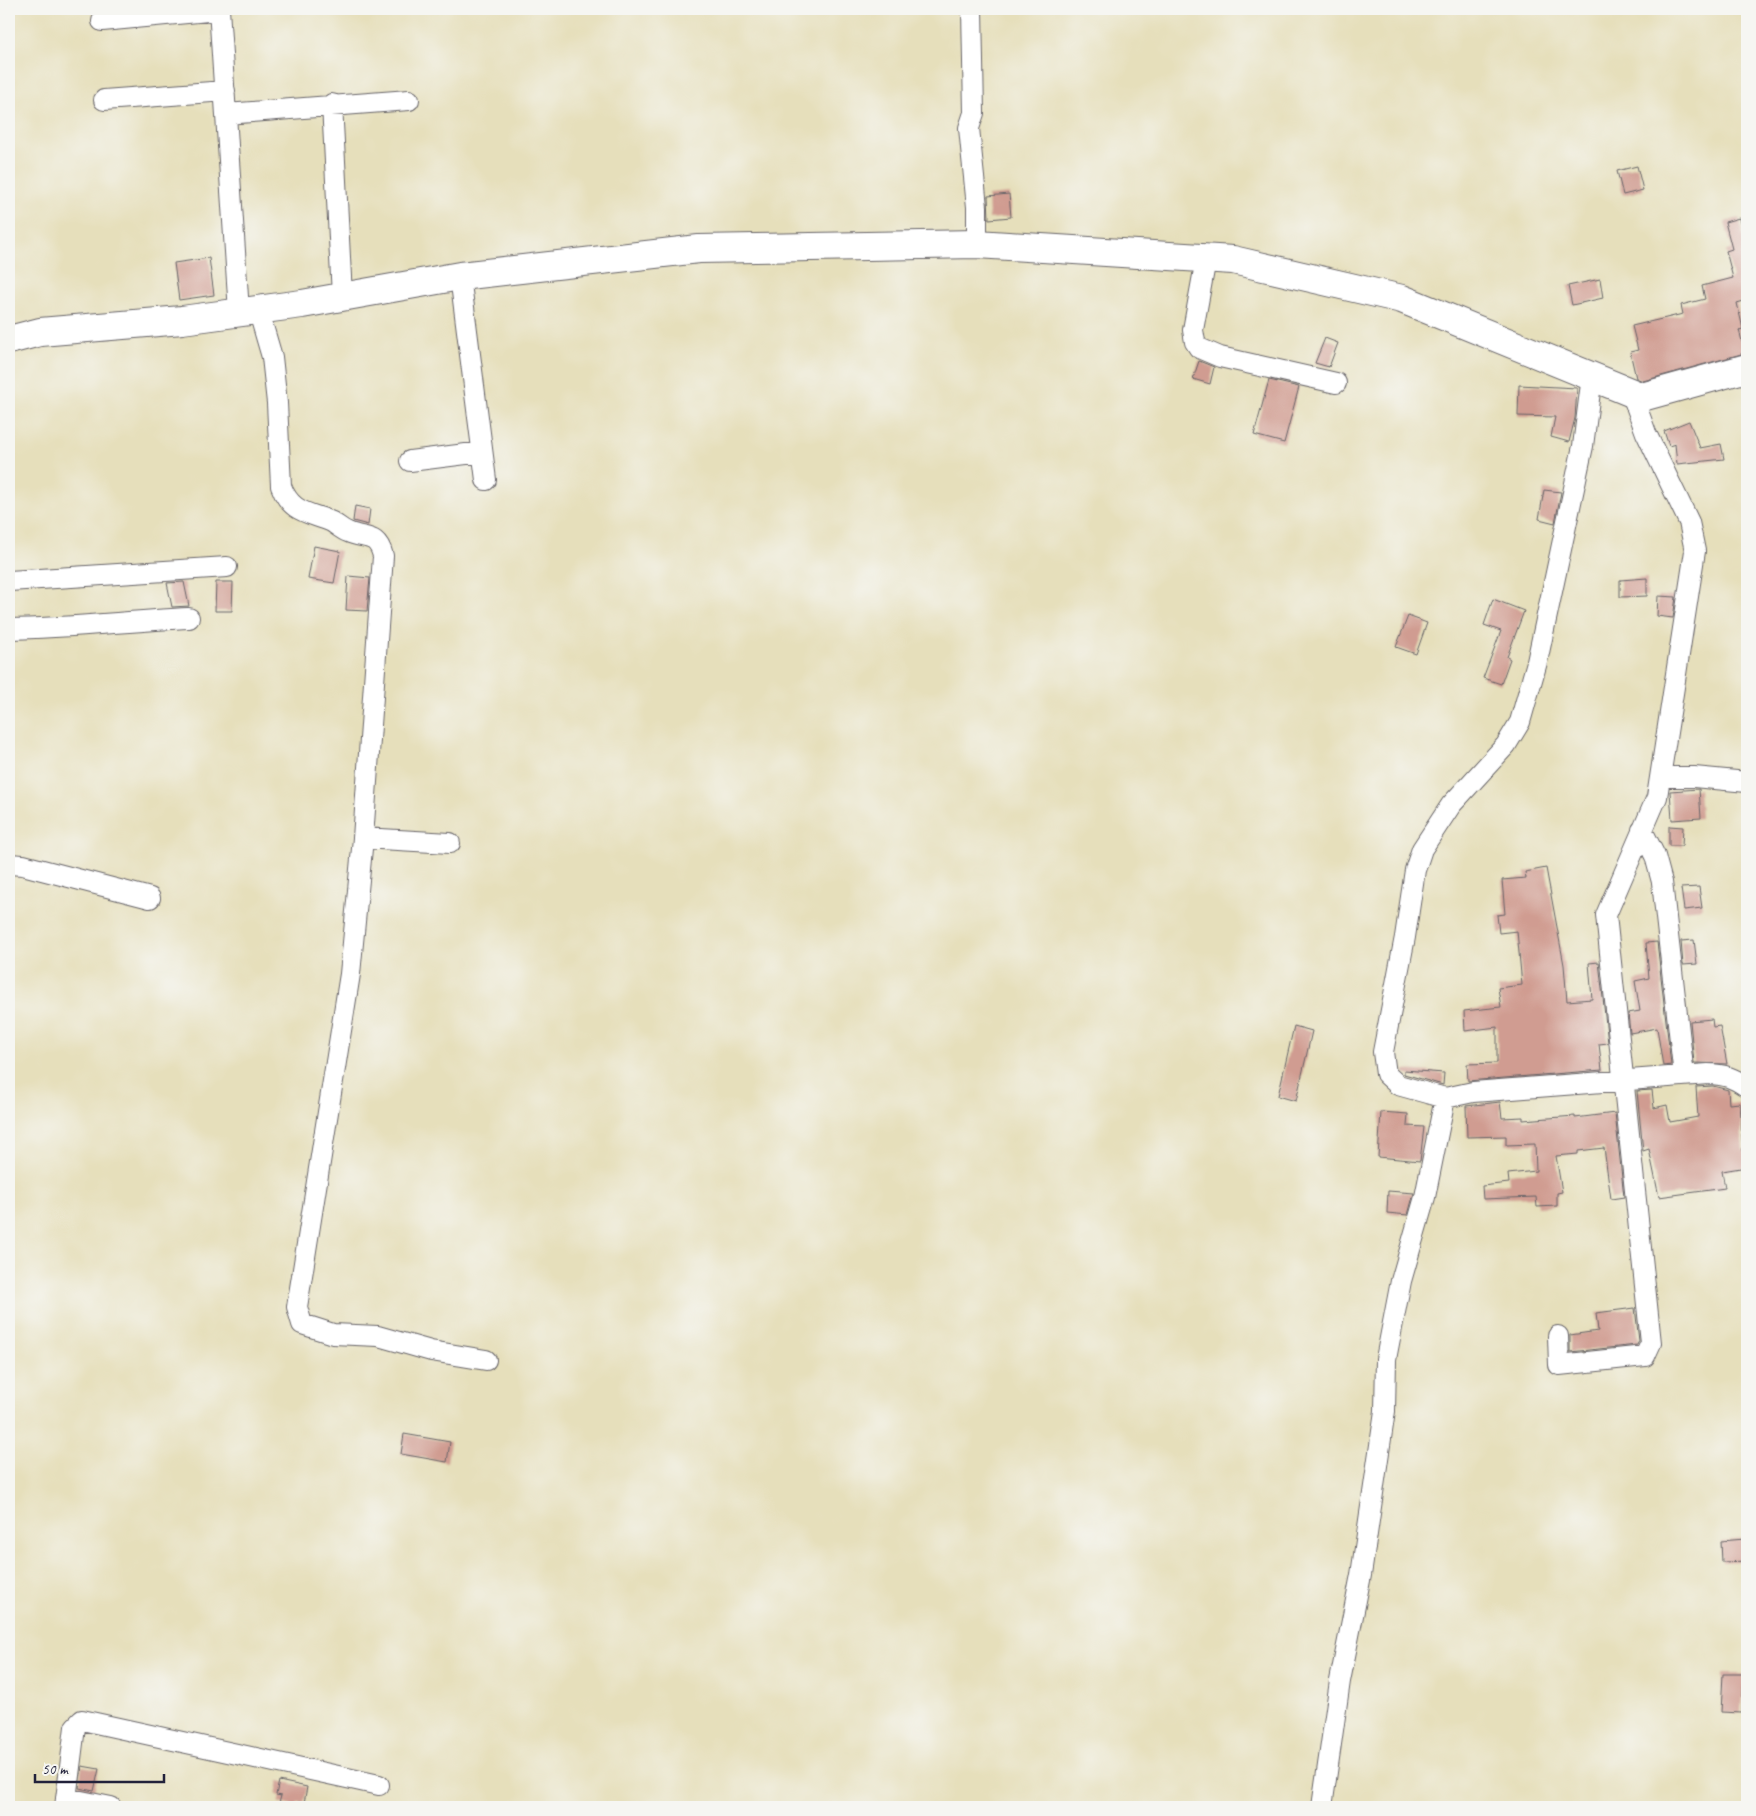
<svg xmlns="http://www.w3.org/2000/svg" width="1756" height="1816" font-family="Caveat,sans-serif">
	<style>
		.building { fill: #d09c91 }
		.lines { fill: none; stroke-linecap: round; stroke-linejoin: round }
		.street-casing { stroke: #676468; stroke-width: 22 }
		.secondary-casing { stroke: #676468; stroke-width: 30 }
		.street { stroke: #fff; stroke-width: 20 }
		.secondary { stroke: #fff; stroke-width: 28 }
	</style>
	<rect width="100%" height="100%" fill="#f6f6f2"/>
	<filter id="ink" filterUnits="userSpaceOnUse"><feTurbulence type="fractalNoise" baseFrequency=".02" numOctaves="2"/><feDisplacementMap in="SourceGraphic" scale="10" xChannelSelector="R" yChannelSelector="G"/><feConvolveMatrix kernelMatrix="1 2 1 2 8 2 1 2 1" color-interpolation-filters="sRGB"/></filter>
	<filter id="wash" filterUnits="userSpaceOnUse"><feTurbulence type="fractalNoise" baseFrequency=".0096" numOctaves="4" result="noise"/><feDisplacementMap in="SourceGraphic" scale="20" xChannelSelector="R" yChannelSelector="G"/><feGaussianBlur stdDeviation="1.12" result="paint"/><feColorMatrix in="noise" values="0 0 0 0 0 0 0 0 0 0 0 0 0 0 0 0 0 1.4 0 .05"/><feComposite in="paint" operator="in"/></filter>
	<g filter="url(#wash)">
		<rect width="100%" height="100%" fill="#e6dfbb"/>
		<g id="blocks">
			<path class="building" d="M 1637,166 L 1643,190 L 1623,195 L 1617,171 Z
				M 1009,194 L 1011,217 L 989,219 L 988,196 Z
				M 1739,218 L 1747,250 L 1747,300 L 1737,303 L 1743,329 L 1739,330 L 1745,353 L 1643,381 L 1636,378 L 1630,352 L 1638,350 L 1632,326 L 1683,314 L 1681,305 L 1705,299 L 1702,286 L 1733,278 L 1726,251 L 1732,249 L 1725,222 Z
				M 209,258 L 214,295 L 179,300 L 174,263 Z
				M 1600,279 L 1603,298 L 1572,305 L 1568,286 Z
				M 1325,338 L 1338,343 L 1329,367 L 1315,363 Z
				M 1199,361 L 1214,367 L 1210,384 L 1193,379 Z
				M 1269,380 L 1299,387 L 1284,443 L 1254,435 Z
				M 1519,385 L 1577,388 L 1575,418 L 1569,442 L 1551,437 L 1555,417 L 1518,416 Z
				M 1689,421 L 1700,448 L 1721,444 L 1724,459 L 1677,464 L 1675,444 L 1669,446 L 1664,431 Z
				M 1544,490 L 1561,492 L 1555,523 L 1539,519 Z
				M 355,506 L 370,509 L 368,525 L 353,521 Z
				M 314,546 L 340,551 L 334,583 L 308,579 Z
				M 348,576 L 370,578 L 367,611 L 346,610 Z
				M 1647,578 L 1647,596 L 1620,597 L 1620,580 Z
				M 184,582 L 189,606 L 172,607 L 167,583 Z
				M 216,582 L 233,582 L 232,611 L 215,611 Z
				M 1658,596 L 1676,597 L 1673,618 L 1657,616 Z
				M 1493,599 L 1524,611 L 1507,657 L 1510,659 L 1501,684 L 1483,678 L 1501,631 L 1484,625 Z
				M 1408,616 L 1427,623 L 1416,654 L 1396,647 Z
				M 1699,789 L 1701,818 L 1672,820 L 1670,791 Z
				M 1669,826 L 1683,827 L 1682,846 L 1669,846 Z
				M 1546,868 L 1564,965 L 1567,1001 L 1592,999 L 1589,963 L 1599,962 L 1608,1043 L 1599,1044 L 1602,1070 L 1468,1081 L 1467,1064 L 1497,1063 L 1497,1027 L 1465,1031 L 1464,1011 L 1501,1007 L 1498,988 L 1522,985 L 1517,931 L 1499,933 L 1497,915 L 1505,914 L 1502,880 L 1526,878 L 1525,872 Z
				M 1699,887 L 1702,908 L 1684,910 L 1681,888 Z
				M 1694,940 L 1697,964 L 1683,965 L 1681,941 Z
				M 1657,942 L 1671,1065 L 1663,1066 L 1657,1028 L 1630,1033 L 1628,1013 L 1640,1011 L 1635,981 L 1649,978 L 1646,943 Z
				M 1712,1019 L 1713,1027 L 1720,1026 L 1727,1064 L 1694,1063 L 1690,1021 Z
				M 1294,1026 L 1312,1031 L 1296,1101 L 1278,1096 Z
				M 1404,1070 L 1444,1073 L 1443,1085 L 1404,1074 Z
				M 1713,1086 L 1728,1090 L 1729,1104 L 1740,1103 L 1743,1151 L 1747,1151 L 1747,1167 L 1722,1171 L 1725,1188 L 1659,1197 L 1649,1149 L 1643,1151 L 1637,1091 L 1652,1090 L 1654,1108 L 1667,1105 L 1670,1122 L 1698,1117 L 1696,1087 Z
				M 1500,1102 L 1502,1118 L 1523,1117 L 1523,1120 L 1575,1116 L 1575,1118 L 1615,1113 L 1624,1197 L 1611,1199 L 1604,1148 L 1578,1151 L 1578,1154 L 1556,1156 L 1562,1192 L 1557,1193 L 1557,1206 L 1537,1207 L 1536,1197 L 1483,1199 L 1482,1186 L 1509,1183 L 1508,1174 L 1536,1171 L 1535,1144 L 1506,1145 L 1506,1136 L 1467,1137 L 1466,1106 Z
				M 1381,1112 L 1408,1114 L 1407,1126 L 1424,1127 L 1420,1161 L 1378,1157 Z
				M 1388,1191 L 1414,1193 L 1408,1215 L 1387,1213 Z
				M 1635,1308 L 1639,1341 L 1637,1345 L 1570,1352 L 1570,1335 L 1598,1331 L 1596,1313 Z
				M 404,1434 L 450,1442 L 447,1462 L 401,1454 Z
				M 1745,1539 L 1747,1561 L 1722,1562 L 1721,1541 Z
				M 1723,1674 L 1744,1674 L 1742,1713 L 1721,1712 Z
				M 82,1766 L 99,1769 L 94,1791 L 79,1788 Z
				M 279,1781 L 307,1787 L 304,1803 L 298,1802 L 297,1807 L 279,1803 L 281,1796 L 276,1795 Z"/>
		</g>
	</g>
	<g filter="url(#ink)">
		<use href="#blocks" fill-opacity="0" stroke="#676468" stroke-width="1"/>
		<g class="lines">
			<defs>
				<path id="street" d="M 219,9 L 239,312
					M 972,9 L 974,113 L 969,128 L 977,207 L 977,244
					M 102,21 L 219,10
					M 104,100 L 225,91
					M 332,104 L 342,296
					M 226,114 L 409,100
					M 1206,259 L 1193,330 L 1195,342 L 1199,348 L 1220,357 L 1336,383
					M 460,276 L 486,480
					M 258,309 L 272,357 L 277,403 L 281,486 C 291,513 308,512 332,522 C 337,525 342,530 348,532 C 365,540 377,532 383,556 L 363,838 L 450,843
					M 1592,376 L 1583,446 L 1537,662 L 1520,722 L 1506,745 L 1451,805 L 1422,849 L 1415,870 L 1405,937 L 1383,1052 L 1386,1074 L 1398,1085 L 1445,1098 L 1473,1092 L 1708,1074 C 1724,1074 1734,1078 1747,1087
					M 410,461 L 482,452
					M 9,581 L 227,567
					M 9,629 C 69,628 129,621 189,618
					M 1662,777 L 1694,777 L 1747,782
					M 1642,830 L 1655,856 L 1662,882 L 1684,1076
					M 363,838 L 350,974 L 297,1307 L 302,1324 L 333,1334 L 378,1336 L 431,1351 L 486,1360
					M 9,864 L 23,865 L 150,898
					M 1558,1336 L 1559,1365 L 1645,1356 L 1651,1343 L 1606,915 L 1657,797 L 1695,551 L 1689,522 L 1646,433 L 1631,392
					M 66,1798 L 111,1807
					M 65,1807 L 75,1727 L 82,1720 L 379,1785
					M 1322,1807 L 1340,1681 L 1361,1575 L 1385,1411 L 1386,1359 L 1401,1281 L 1425,1197 L 1445,1098"/>
				<path id="secondary" d="M 9,340 L 40,332 L 182,320 L 302,304 L 460,276 L 699,249 L 977,244 L 1233,260 L 1402,299 L 1642,397 L 1747,368"/>
			</defs>
			<use href="#street" class="street-casing"/>
			<use href="#secondary" class="secondary-casing"/>
			<use href="#street" class="street"/>
			<use href="#secondary" class="secondary"/>
		</g>
	</g>
	<rect width="1756" height="1816" fill="none" stroke="#f6f6f2" stroke-width="30"/>
	<path d="M35 1774v8h129v-8" fill="none" stroke="#22223b" stroke-width="2.5"/>
	<text x="42" y="1774" font-size="15" fill="#22223b" stroke="#f6f6f2" stroke-width="4" paint-order="stroke">50 m</text>
</svg>
